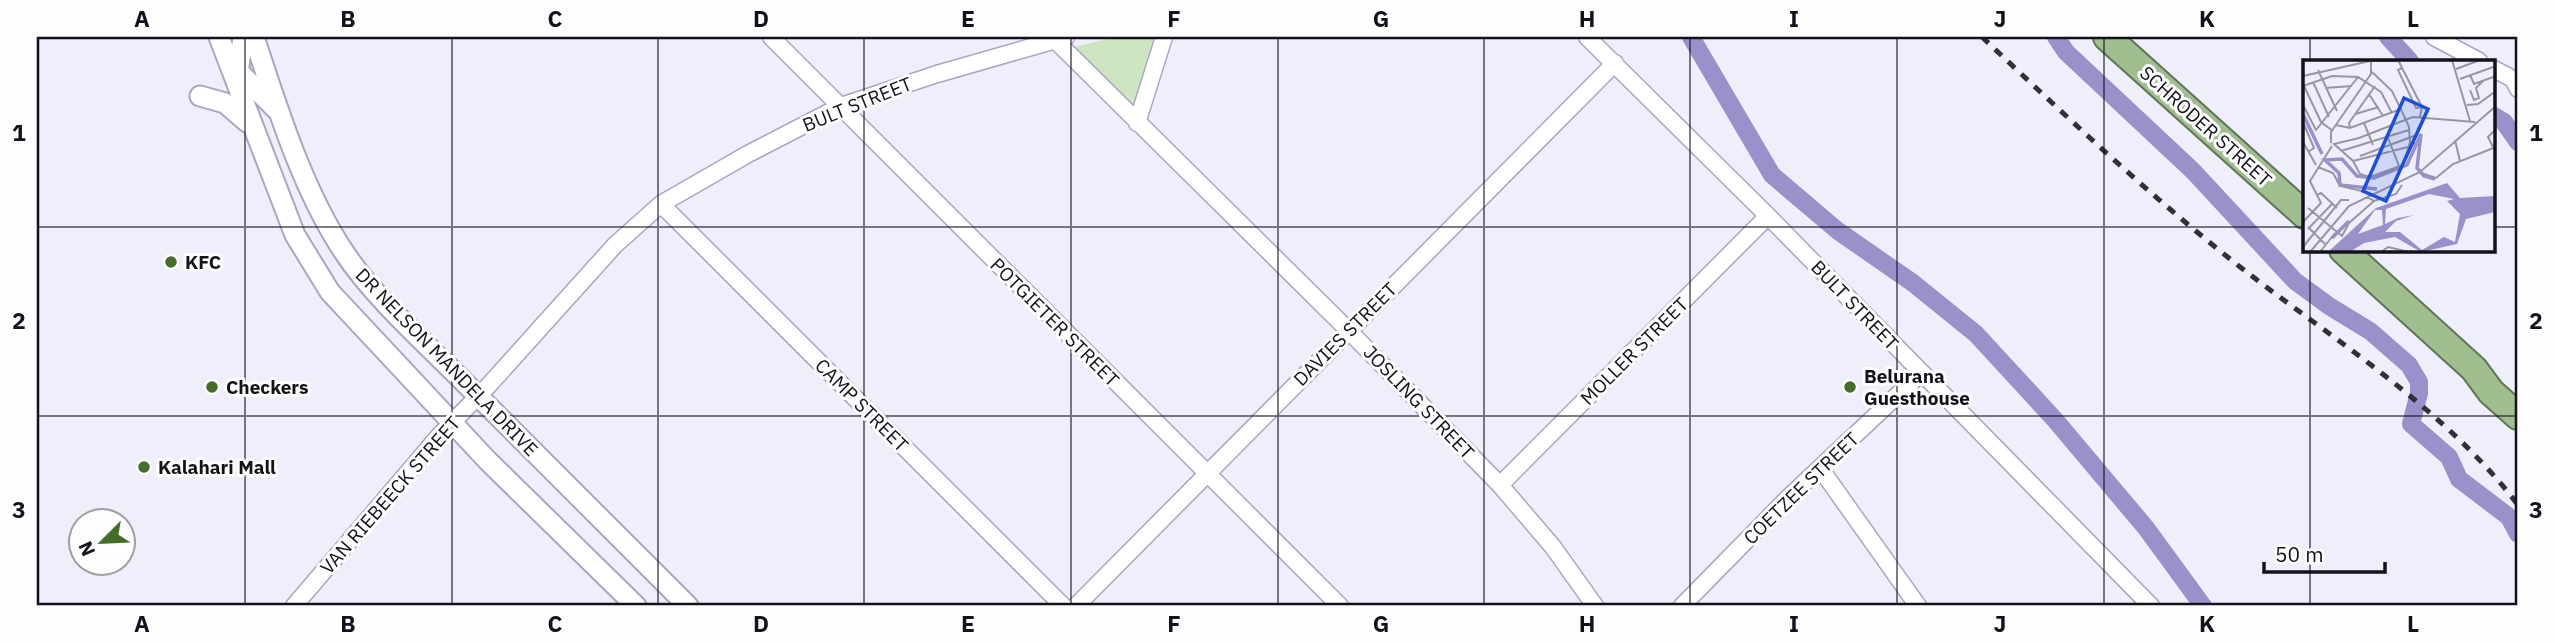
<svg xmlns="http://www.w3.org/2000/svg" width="2555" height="643" font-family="'IBM Plex Sans',sans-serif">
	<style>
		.green { fill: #cee5c2 }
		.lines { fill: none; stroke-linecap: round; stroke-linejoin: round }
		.canal { stroke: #9a90ca; stroke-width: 18 }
		.minor-casing { stroke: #a9a5c3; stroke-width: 19 }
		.tertiary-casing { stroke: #a9a5c3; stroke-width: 23 }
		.trunk-casing { stroke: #5f7655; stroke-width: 30 }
		.minor { stroke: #fff; stroke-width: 16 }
		.tertiary { stroke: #fff; stroke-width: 19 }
		.trunk { stroke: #a0be90; stroke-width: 26 }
		.rail { stroke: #312f3a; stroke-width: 5; stroke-dasharray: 9 9; stroke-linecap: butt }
		.grid { fill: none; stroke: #13111c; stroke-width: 2; stroke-opacity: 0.55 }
		.poi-dot { fill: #446d29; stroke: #fdfdfd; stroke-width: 2.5 }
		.labels { text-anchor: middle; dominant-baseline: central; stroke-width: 6; stroke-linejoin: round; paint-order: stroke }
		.street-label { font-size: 19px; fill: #13111c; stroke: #fdfdfd }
		.poi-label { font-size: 19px; font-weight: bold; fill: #13111c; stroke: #fdfdfd; text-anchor: start }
		.inset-river { fill: none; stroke: #9a90ca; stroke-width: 3.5 }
		.inset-road { fill: none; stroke: #9796a2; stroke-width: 2 }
		.view { fill: #1d4ed8; fill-opacity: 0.15; stroke: #1d4ed8; stroke-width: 3.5 }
		.inset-edge { fill: none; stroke: #13111c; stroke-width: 3.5 }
		.neatline { fill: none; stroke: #13111c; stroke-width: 2.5 }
		.grid-label { font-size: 23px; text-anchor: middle; font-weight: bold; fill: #13111c }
	</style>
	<rect width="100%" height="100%" fill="#efeefb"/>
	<path class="green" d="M 1116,37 L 1154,37 L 1132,111 L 1066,49 Z"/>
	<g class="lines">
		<path class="canal" d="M 1691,37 L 1772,175 L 1838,231 L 1913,283 L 1976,334 L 2056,421 L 2146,528 L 2203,606
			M 2056,37 L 2066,52 L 2193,171 L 2295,281 L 2329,306 L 2370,331 L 2409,365 L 2419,382 L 2419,393 L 2411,424 L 2449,457 L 2459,479 L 2509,517 L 2518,534
			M 2388,37 L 2410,61
			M 2494,116 L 2504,122 L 2518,142"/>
		<defs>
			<path id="minor" d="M 771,37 L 1340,606
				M 1587,37 L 1768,216 L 2151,606
				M 2434,37 L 2479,61
				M 1054,39 L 1348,330 L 1500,485 L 1553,547 L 1595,606
				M 2494,69 L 2513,79 L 2518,89
				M 1137,123 L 1164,37
				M 661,204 L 1063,606
				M 1820,468 L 1918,606
				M 1500,485 L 1768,216
				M 294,606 L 439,436 L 489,385 L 615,245 L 661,204 L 748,154 L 841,106 L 937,74 L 1066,37
				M 1076,606 L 1615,63
				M 1682,606 L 1788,498 L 1921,373"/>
			<path id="tertiary" d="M 219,37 L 295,235 L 330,292 L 488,461 L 636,606
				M 254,37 C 277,107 303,191 344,252 C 372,295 422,340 459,377 C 535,454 612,530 688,606
				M 230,63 L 276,109
				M 237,81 L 243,37
				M 200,96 L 225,103 L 247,122"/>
			<path id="trunk" d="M 2107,37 L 2305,215
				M 2343,250 L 2474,369 L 2491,392 L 2518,416"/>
		</defs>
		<use href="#minor" class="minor-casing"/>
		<use href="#tertiary" class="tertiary-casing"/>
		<use href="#trunk" class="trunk-casing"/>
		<use href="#minor" class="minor"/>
		<use href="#tertiary" class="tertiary"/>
		<use href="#trunk" class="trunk"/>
		<path class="rail" d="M 1982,37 C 2067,117 2152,198 2244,270 C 2337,342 2446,410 2518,505"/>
	</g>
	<path class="grid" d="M 245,37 L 245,606M 452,37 L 452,606M 658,37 L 658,606M 864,37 L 864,606M 1071,37 L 1071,606M 1278,37 L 1278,606M 1484,37 L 1484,606M 1690,37 L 1690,606M 1897,37 L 1897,606M 2104,37 L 2104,606M 2310,37 L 2310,61M 37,227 L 2305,227M 2494,227 L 2518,227M 2310,250 L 2310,606M 37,416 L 2518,416"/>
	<g class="poi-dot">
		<circle cx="171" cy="262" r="7"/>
		<circle cx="212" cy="387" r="7"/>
		<circle cx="1850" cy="387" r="7"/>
		<circle cx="144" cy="467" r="7"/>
	</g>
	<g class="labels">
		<g class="street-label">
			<text transform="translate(857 104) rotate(-22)">BULT STREET</text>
			<text transform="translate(2206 126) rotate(42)">SCHRODER STREET</text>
			<text transform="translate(1855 305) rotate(46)">BULT STREET</text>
			<text transform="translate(1055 322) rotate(45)">POTGIETER STREET</text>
			<text transform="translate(1345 334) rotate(-45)">DAVIES STREET</text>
			<text transform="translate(1634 351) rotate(-45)">MOLLER STREET</text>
			<text transform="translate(447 362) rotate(46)">DR NELSON MANDELA DRIVE</text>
			<text transform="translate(1419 402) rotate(46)">JOSLING STREET</text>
			<text transform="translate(862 405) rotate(45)">CAMP STREET</text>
			<text transform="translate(1801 488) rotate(-44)">COETZEE STREET</text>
			<text transform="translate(390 495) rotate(-49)">VAN RIEBEECK STREET</text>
		</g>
		<g class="poi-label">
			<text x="185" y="262">KFC</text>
			<text x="1864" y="376">Belurana<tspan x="1864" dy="22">Guesthouse</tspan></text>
			<text x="226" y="387">Checkers</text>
			<text x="158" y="467">Kalahari Mall</text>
		</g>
	</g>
	<g transform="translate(2303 60)">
		<rect width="192" height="192" fill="#efeefb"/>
		<path d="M 144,123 L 157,138 L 192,136 L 192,152 L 163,159 L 154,184 L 118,192 L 92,177 L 61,183 L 47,192 L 25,192 L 73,148 ZM 126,134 L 151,139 L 144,141 L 157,154 L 152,182 L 141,177 L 119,190 L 97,172 L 82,172 L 93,161 L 111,155 L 95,158 L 82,164 L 83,149 ZM 72,150 L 79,150 L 80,165 L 55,174 Z" fill="#9a90ca" fill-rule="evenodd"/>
		<path class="inset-river" d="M 0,54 L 19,94M 74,129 L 37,125 L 36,113 L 22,100 L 39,99 L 54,116 L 71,118 L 104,105 L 118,74 L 114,108 L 121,116 L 132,119M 29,178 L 46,161"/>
		<path class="inset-road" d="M 95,0 L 119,47 L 117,57M 149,0 L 167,61M 68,1 L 94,1M 99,8 L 95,10 L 113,48 L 119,47M 153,9 L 177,0M 15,10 L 34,51M 69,12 L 89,31 L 102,58 L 102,60 L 103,60 L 106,67 L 107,82 L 100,105 L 67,117 L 57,114 L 50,101 L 31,84 L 56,78 L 102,60 L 110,57 L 172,62M 167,15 L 171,24 L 193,16M 0,16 L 67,1M 157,19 L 193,6M 10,22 L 26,57M 0,26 L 29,16 L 55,17 L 78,32 L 89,53M 1,26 L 18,62 L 30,71M 22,28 L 49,26M 167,30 L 171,40 L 176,38 L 173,28 L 181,20M 66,34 L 80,56M 0,45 L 13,70 L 55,17M 164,45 L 175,44 L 193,31M 52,54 L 76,47M 0,62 L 11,88 L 5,92M 61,63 L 70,85M 33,65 L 47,68 L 98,49M 47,68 L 46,63 L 72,26M 85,78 L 96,106M 152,80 L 157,101M 0,82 L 13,105M 28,83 L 28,72 L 68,14 L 68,0M 190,87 L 185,77 L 193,69M 38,91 L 106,70M 57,96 L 111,76 L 111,85M 50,101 L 105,87M 15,107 L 30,113 L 37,126 L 59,131M 118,113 L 133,118 L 150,104 L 193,87M 14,135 L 18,133 L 34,148M 71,141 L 93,134 L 99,125M 5,148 L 39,176 L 46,163 L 71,141 L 64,137M 0,162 L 18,143 L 7,121 L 29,86M 5,167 L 22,184M 5,169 L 29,144M 0,187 L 38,140 L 46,140M 7,192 L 46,146 L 117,112 L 193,46M 17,192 L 32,173M 78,192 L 85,187 L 106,192"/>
		<path class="view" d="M 101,38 L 125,49 L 83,141 L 60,131 Z"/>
		<rect width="192" height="192" class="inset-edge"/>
	</g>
	<rect width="2555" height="643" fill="none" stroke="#fdfdfd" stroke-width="77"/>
	<g transform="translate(102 542) rotate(246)"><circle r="33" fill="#fdfdfd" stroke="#9f9fa3" stroke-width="2"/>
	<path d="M0-5L12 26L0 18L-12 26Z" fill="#446d29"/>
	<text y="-10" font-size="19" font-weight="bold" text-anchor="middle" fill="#13111c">N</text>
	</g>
	<path d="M2264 562v10h121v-10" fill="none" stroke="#13111c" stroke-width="3.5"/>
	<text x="2275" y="562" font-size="21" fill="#13111c" stroke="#fdfdfd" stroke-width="5" paint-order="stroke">50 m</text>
	<rect x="38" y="38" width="2478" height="566" class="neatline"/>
	<g class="grid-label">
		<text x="142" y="27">A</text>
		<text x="348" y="27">B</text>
		<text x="555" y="27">C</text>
		<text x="761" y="27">D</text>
		<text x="968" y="27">E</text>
		<text x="1174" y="27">F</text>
		<text x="1381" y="27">G</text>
		<text x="1587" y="27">H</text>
		<text x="1794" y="27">I</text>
		<text x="2000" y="27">J</text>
		<text x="2207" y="27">K</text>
		<text x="2413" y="27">L</text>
		<text x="19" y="141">1</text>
		<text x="2536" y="141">1</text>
		<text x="19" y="329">2</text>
		<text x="2536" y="329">2</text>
		<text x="19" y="518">3</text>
		<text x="2536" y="518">3</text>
		<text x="142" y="632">A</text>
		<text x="348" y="632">B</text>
		<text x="555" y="632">C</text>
		<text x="761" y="632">D</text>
		<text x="968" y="632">E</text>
		<text x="1174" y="632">F</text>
		<text x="1381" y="632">G</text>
		<text x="1587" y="632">H</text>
		<text x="1794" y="632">I</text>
		<text x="2000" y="632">J</text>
		<text x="2207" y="632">K</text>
		<text x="2413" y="632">L</text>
	</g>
</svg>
